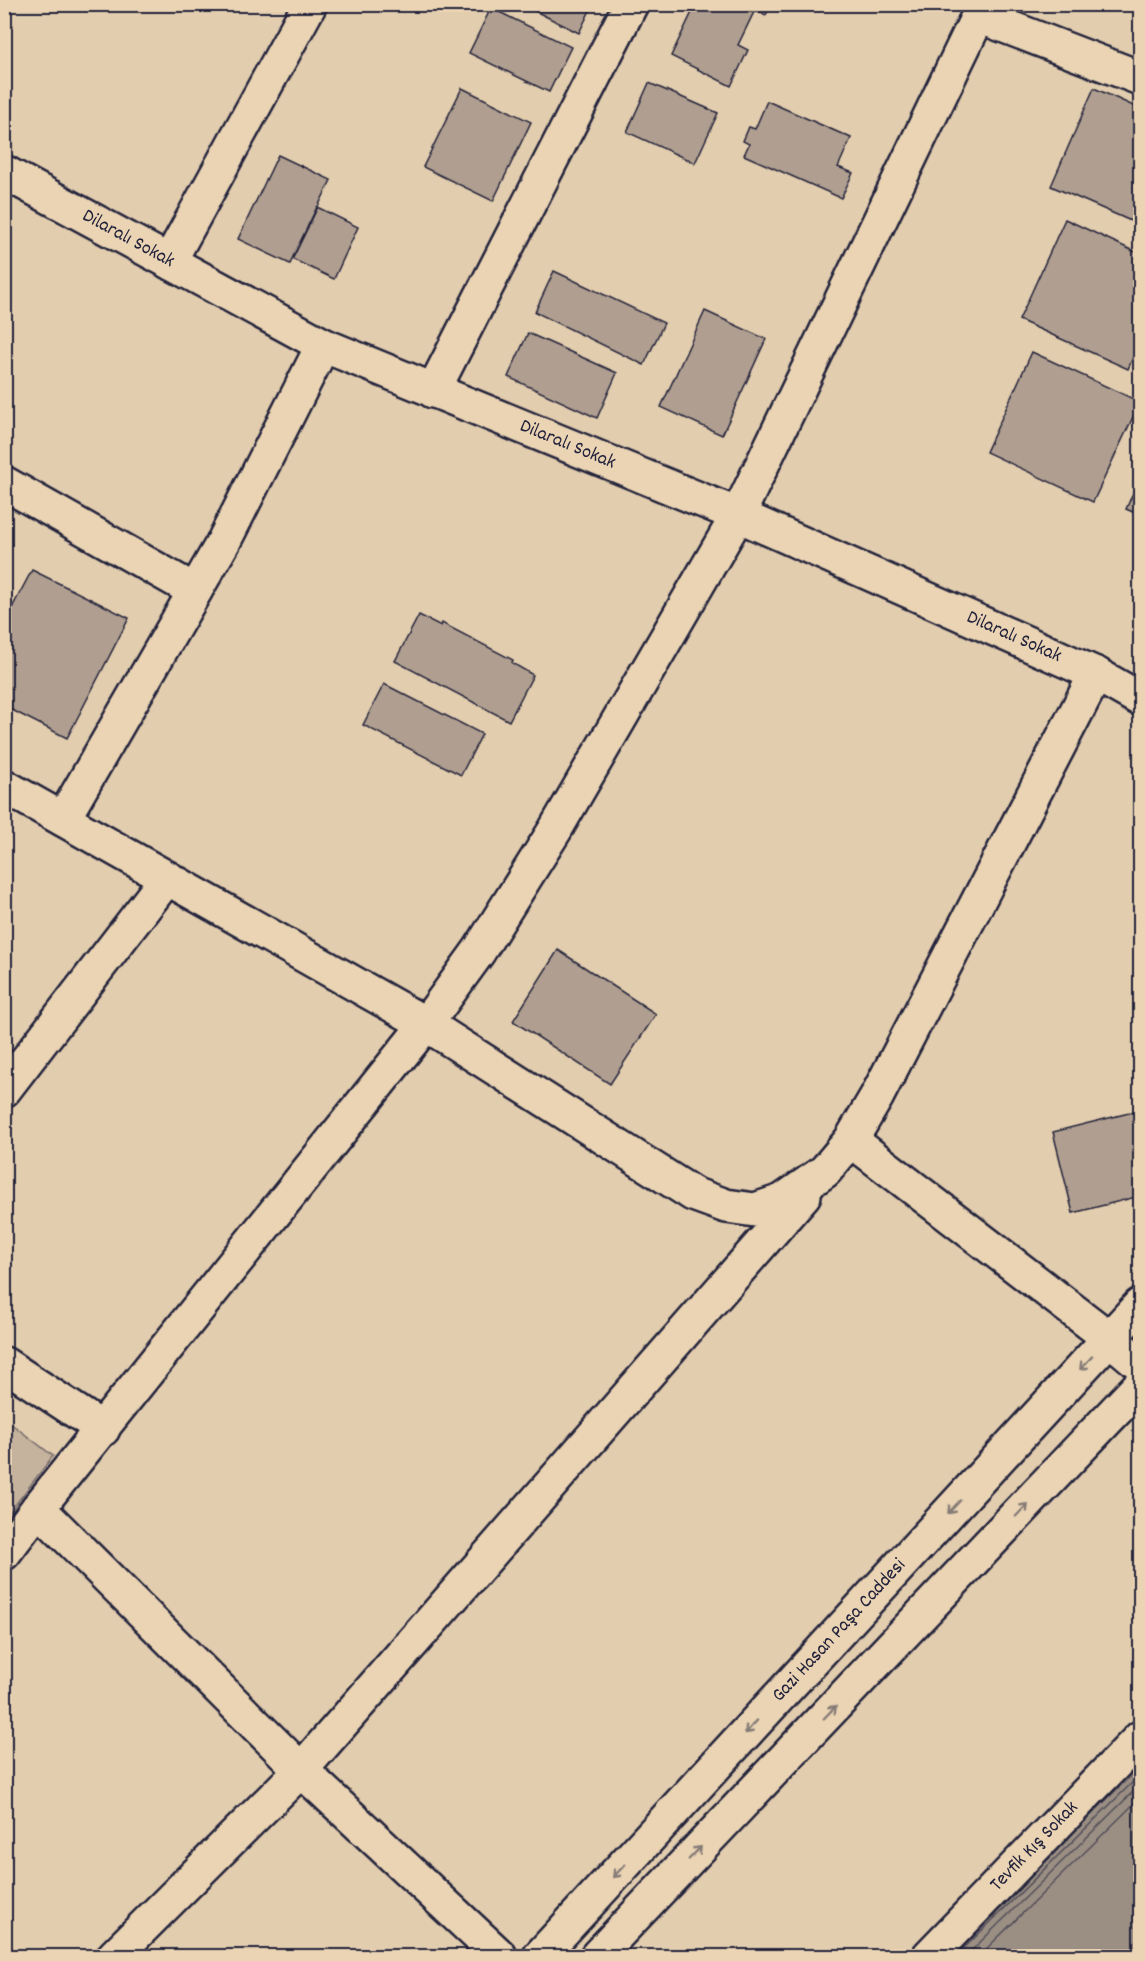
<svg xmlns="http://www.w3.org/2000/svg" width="1145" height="1961" font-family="Dekko,sans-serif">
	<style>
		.green { fill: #c6b39d; stroke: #746a6c; stroke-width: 1.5 }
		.water { fill: #9b8f84; stroke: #6b6367; stroke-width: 1.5 }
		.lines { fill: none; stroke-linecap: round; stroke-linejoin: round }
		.shore { stroke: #524e58; stroke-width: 1.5 }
		.building { fill: #b09f90; stroke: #22223b; stroke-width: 1.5 }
		.minor-casing { stroke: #22223b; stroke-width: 38 }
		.secondary-casing { stroke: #22223b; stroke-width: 38 }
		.minor { stroke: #ead4b3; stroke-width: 33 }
		.secondary { stroke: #ead4b3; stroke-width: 33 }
		.oneway { stroke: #867b77 }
		.labels { text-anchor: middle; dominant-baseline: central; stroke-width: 5; stroke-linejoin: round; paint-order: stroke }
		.street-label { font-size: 20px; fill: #22223b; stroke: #ead4b3 }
	</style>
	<rect width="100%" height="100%" fill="#e2cdae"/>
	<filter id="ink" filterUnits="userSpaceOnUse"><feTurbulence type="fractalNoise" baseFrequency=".0167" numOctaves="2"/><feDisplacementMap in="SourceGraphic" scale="12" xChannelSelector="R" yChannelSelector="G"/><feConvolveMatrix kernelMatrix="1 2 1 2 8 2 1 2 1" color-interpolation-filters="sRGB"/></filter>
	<g filter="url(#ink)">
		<path class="green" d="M 5,1419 L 53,1456 L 5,1518 L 4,1518 Z"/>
		<path class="water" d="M 1140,1767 L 1140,1956 L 947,1956 Z"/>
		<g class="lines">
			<path class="shore" d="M 956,1956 L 1140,1775
				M 966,1956 L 1140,1785
				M 979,1956 L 1140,1798"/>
		</g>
		<path class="building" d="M 521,4 L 593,4 L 579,33 Z
			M 696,4 L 771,4 L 766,15 L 755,10 L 738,45 L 748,50 L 731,86 L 671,56 Z
			M 491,8 L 571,47 L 549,92 L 469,53 Z
			M 649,83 L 718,113 L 695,163 L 627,132 Z
			M 462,88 L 531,122 L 493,201 L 423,167 Z
			M 1094,88 L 1140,109 L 1140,225 L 1051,186 Z
			M 767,101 L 851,138 L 838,167 L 853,173 L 841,198 L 744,155 L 749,144 L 743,141 L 749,127 L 755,129 Z
			M 278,155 L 331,180 L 290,264 L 238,239 Z
			M 317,207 L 358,227 L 334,279 L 292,259 Z
			M 1065,219 L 1140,254 L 1140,341 L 1128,369 L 1019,320 Z
			M 554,271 L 664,323 L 644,365 L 535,312 Z
			M 705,311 L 766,339 L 722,435 L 661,407 Z
			M 528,333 L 617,373 L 597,418 L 508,377 Z
			M 1032,352 L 1140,402 L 1093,502 L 986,452 Z
			M 1140,477 L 1140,515 L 1126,509 Z
			M 32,570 L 129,618 L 67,738 L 4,706 L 4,623 Z
			M 419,615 L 441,626 L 442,623 L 513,660 L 512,663 L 533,675 L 509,721 L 395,661 Z
			M 384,684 L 482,734 L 461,775 L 363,725 Z
			M 558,950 L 656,1014 L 610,1084 L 513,1021 Z
			M 1137,1111 L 1140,1126 L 1140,1196 L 1073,1213 L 1053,1132 Z"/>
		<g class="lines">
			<defs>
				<g id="minor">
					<path d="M 979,16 L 1140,78"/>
					<path id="s1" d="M 4,172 L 323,345 L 738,515 L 1096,674 L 1140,699"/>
					<path d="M 169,262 L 310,4"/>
					<path d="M 433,391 L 631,4"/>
					<path d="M 4,483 L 195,591"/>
					<path d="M 4,786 L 426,1024 L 693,1194 L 726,1206 L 755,1210 L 782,1201 L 825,1171 L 851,1140 L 877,1096 L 1096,674"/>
					<path d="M 63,819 L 224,541 L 323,345"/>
					<path d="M 4,1090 L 167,878"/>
					<path d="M 851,1140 L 1109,1338 L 1140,1364"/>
					<path d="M 4,1364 L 103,1429"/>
					<path d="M 38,1508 L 301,1770 L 500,1956"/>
					<path d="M 4,1553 L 38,1508 L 426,1024 L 479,951 L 555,830 L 738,515 L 984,4"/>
					<path d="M 114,1956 L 301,1770 L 804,1195"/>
					<path id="s2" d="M 929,1956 L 1140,1738"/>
				</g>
				<g id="secondary">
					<path id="s3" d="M 540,1956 L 1140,1305"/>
					<path d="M 597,1956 L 1140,1385"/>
				</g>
			</defs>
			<use href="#minor" class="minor-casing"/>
			<use href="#secondary" class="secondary-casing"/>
			<use href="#minor" class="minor"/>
			<use href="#secondary" class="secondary"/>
		</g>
		<defs><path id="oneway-shaft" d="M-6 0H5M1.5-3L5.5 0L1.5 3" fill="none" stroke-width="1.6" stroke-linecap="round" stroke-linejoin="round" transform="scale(1.5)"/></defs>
		<g class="oneway">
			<use href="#oneway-shaft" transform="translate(1086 1363) rotate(133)"/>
			<use href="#oneway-shaft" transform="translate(954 1507) rotate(133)"/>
			<use href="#oneway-shaft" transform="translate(1022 1510) rotate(-46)"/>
			<use href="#oneway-shaft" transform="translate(830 1712) rotate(-46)"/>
			<use href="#oneway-shaft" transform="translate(751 1727) rotate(133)"/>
			<use href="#oneway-shaft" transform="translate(695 1853) rotate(-46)"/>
			<use href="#oneway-shaft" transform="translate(619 1871) rotate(133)"/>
		</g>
	</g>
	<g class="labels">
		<g class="street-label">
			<text stroke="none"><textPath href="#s1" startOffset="141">Dilaralı Sokak</textPath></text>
			<text stroke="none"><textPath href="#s1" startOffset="627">Dilaralı Sokak</textPath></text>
			<text stroke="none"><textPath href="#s1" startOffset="1113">Dilaralı Sokak</textPath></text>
			<text stroke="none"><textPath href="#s3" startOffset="442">Gazi Hasan Paşa Caddesi</textPath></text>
			<text stroke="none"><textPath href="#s2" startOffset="152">Tevfik Kış Sokak</textPath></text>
		</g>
	</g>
	<rect width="1145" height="1961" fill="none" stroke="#ead4b3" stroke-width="24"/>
	<rect x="12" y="12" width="1121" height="1937" fill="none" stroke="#22223b" stroke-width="2" filter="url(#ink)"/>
</svg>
